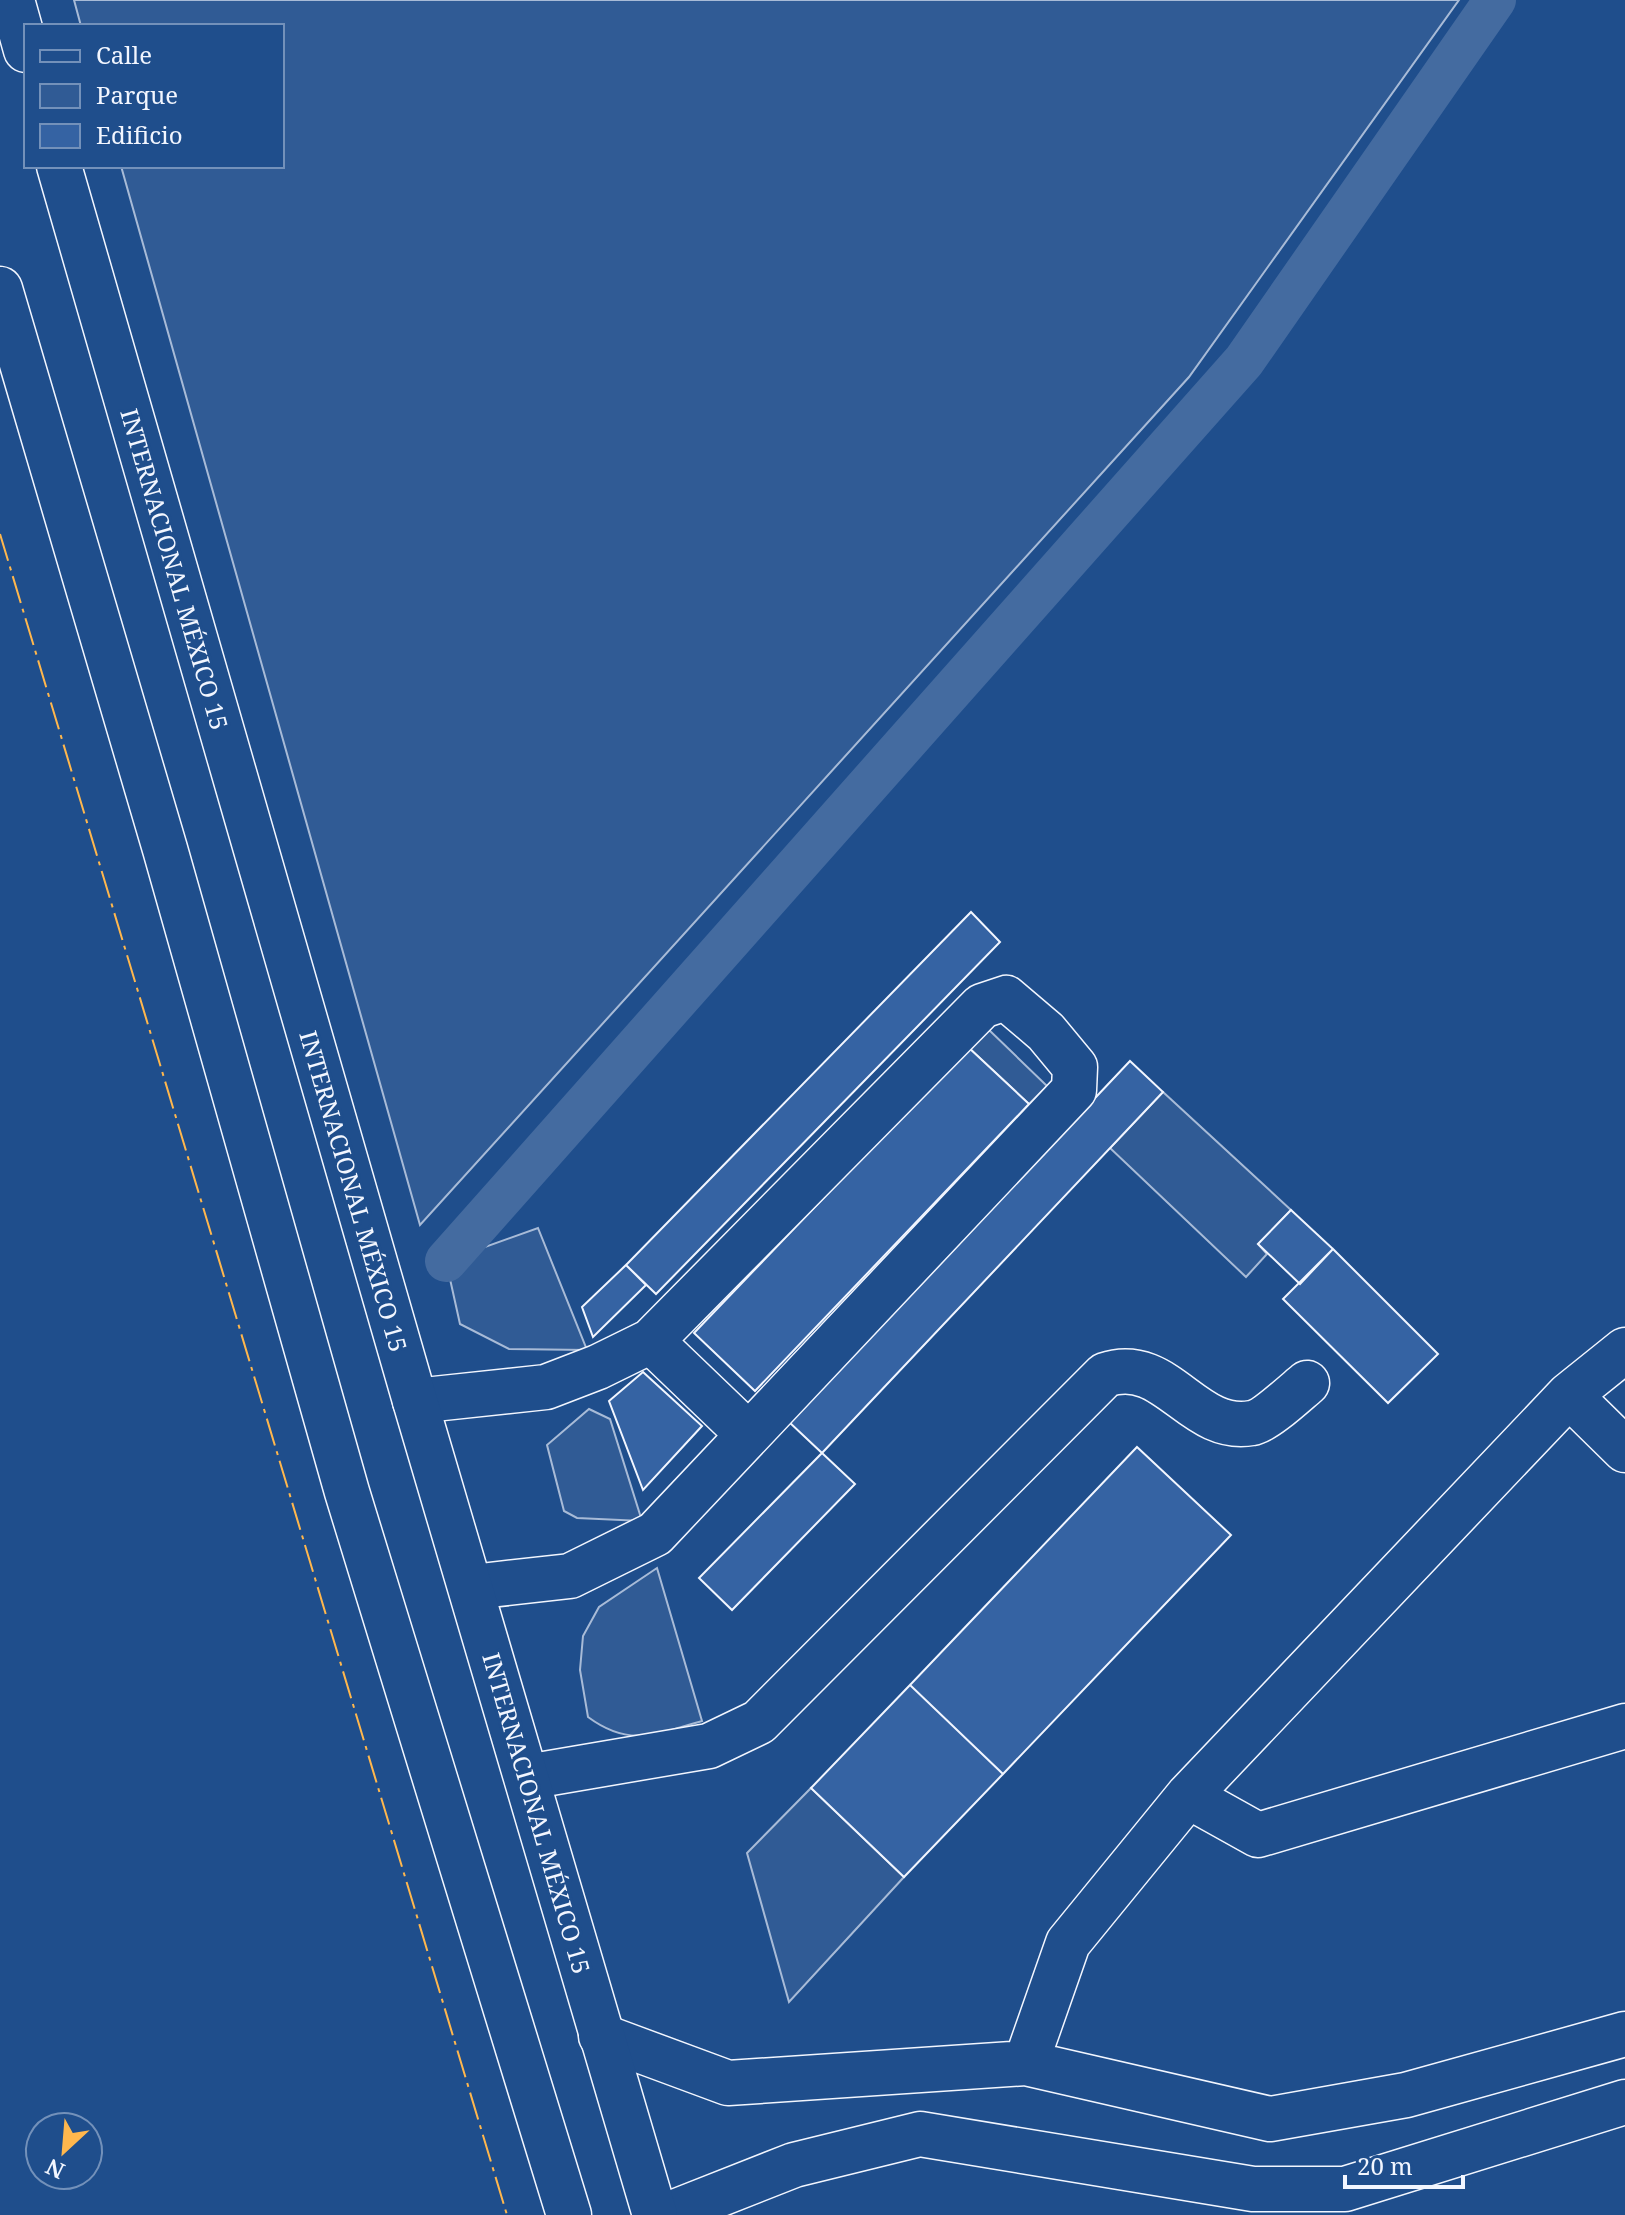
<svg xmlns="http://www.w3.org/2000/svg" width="1625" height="2215" font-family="'Noto Serif',serif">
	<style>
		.green { fill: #305b95; stroke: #a8bbd7; stroke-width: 2 }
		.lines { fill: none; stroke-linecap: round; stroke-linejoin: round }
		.canal { stroke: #446ba0; stroke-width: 42 }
		.building { fill: #3563a3; stroke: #f2f6ff; stroke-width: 2 }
		.minor-casing { stroke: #f2f6ff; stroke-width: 47 }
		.major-casing { stroke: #f2f6ff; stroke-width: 47 }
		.minor { stroke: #1f4e8c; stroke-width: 44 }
		.major { stroke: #1f4e8c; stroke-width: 44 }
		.power { stroke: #ffb74d; stroke-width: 2; stroke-dasharray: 28 6 4 6; stroke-linecap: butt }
		.labels { text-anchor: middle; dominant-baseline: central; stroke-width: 6; stroke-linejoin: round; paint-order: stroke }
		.street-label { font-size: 24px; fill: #f2f6ff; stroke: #1f4e8c }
	</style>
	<rect width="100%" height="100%" fill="#1f4e8c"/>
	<path class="green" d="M 74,0 L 1459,0 L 1189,377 L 420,1225 L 121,166 L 282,166 L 282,26 L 81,26 Z
		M 987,1028 L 1047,1086 L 1029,1104 L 968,1047 Z
		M 1163,1092 L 1291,1210 L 1258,1244 L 1267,1254 L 1246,1277 L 1110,1148 Z
		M 538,1228 L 587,1350 L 509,1349 L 460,1324 L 446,1261 Z
		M 589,1409 L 610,1419 L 642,1521 L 577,1518 L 564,1511 L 547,1445 Z
		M 657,1568 L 702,1721 C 656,1734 630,1748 588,1717 L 580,1670 L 583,1636 L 599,1607 Z
		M 811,1788 L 904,1877 L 789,2002 L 747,1853 Z"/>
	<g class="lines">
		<path class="canal" d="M 446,1261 L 1244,361 L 1495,0"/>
	</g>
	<path class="building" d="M 971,912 L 1000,942 L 656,1294 L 626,1265 Z
		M 968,1047 L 1029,1104 L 755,1391 L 694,1333 Z
		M 1130,1061 L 1163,1092 L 822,1453 L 789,1422 Z
		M 1291,1210 L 1333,1249 L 1300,1284 L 1258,1244 Z
		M 1333,1249 L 1438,1354 L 1388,1403 L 1283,1299 Z
		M 626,1265 L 646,1285 L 593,1337 L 582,1307 Z
		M 643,1372 L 702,1426 L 643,1490 L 609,1401 Z
		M 1137,1447 L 1231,1535 L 1003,1774 L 910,1685 Z
		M 822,1453 L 855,1484 L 732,1610 L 699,1578 Z
		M 910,1685 L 1003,1774 L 904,1877 L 811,1788 Z"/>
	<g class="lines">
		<defs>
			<path id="minor" d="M 651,1341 L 748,1434
				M 1569,1395 L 1625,1450
				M 415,1401 L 546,1387 L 598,1367 L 651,1341 L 982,1006 L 1006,998 L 1046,1032 L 1075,1067 L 1074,1090 L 655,1534 L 570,1576 L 472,1587
				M 527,1777 L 709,1746 L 759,1722 L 1105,1375 C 1167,1354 1192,1434 1252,1423 C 1265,1421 1295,1393 1307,1383
				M 1188,1796 L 1258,1835 L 1625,1726
				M 601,2036 L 728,2083 L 1026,2063 L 1270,2119 L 1406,2095 L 1625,2034
				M 1026,2063 L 1068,1943 L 1188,1796 L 1569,1395 L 1625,1350
				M 667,2215 L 794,2165 L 920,2134 L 1253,2189 L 1345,2189 L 1625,2102"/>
			<path id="major" d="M 12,0 L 26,50
				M 59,166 L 415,1401 L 655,2215
				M 0,289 L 165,849 L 347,1492 L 569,2215"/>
		</defs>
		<use href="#minor" class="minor-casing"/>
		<use href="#major" class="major-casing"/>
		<use href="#minor" class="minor"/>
		<use href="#major" class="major"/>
		<path class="power" d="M 0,534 L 507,2215"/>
	</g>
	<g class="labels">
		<g class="street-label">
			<text transform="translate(175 569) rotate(74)">INTERNACIONAL MÉXICO 15</text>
			<text transform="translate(354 1191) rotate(74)">INTERNACIONAL MÉXICO 15</text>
			<text transform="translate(537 1813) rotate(74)">INTERNACIONAL MÉXICO 15</text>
		</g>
	</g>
	<rect x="24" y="24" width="260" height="144" fill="#1f4e8c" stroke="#7391ba" stroke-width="2"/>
	<rect x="40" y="50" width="40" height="12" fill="#1f4e8c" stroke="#7391ba" stroke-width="2"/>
	<text x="96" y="64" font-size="24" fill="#f2f6ff">Calle</text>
	<rect x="40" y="84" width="40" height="24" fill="#305b95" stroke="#7391ba" stroke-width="2"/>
	<text x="96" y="104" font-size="24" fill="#f2f6ff">Parque</text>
	<rect x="40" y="124" width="40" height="24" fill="#3563a3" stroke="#7391ba" stroke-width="2"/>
	<text x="96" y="144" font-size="24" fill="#f2f6ff">Edificio</text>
	<g transform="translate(64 2151) rotate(206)"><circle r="38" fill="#1f4e8c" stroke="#7391ba" stroke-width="2"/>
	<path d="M0-6L14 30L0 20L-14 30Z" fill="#ffb74d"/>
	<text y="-12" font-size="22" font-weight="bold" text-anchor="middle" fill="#f2f6ff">N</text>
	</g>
	<path d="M1345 2175v12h118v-12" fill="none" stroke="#f2f6ff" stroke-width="4"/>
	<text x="1357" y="2175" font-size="24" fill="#f2f6ff" stroke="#1f4e8c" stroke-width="6" paint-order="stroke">20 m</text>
</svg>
